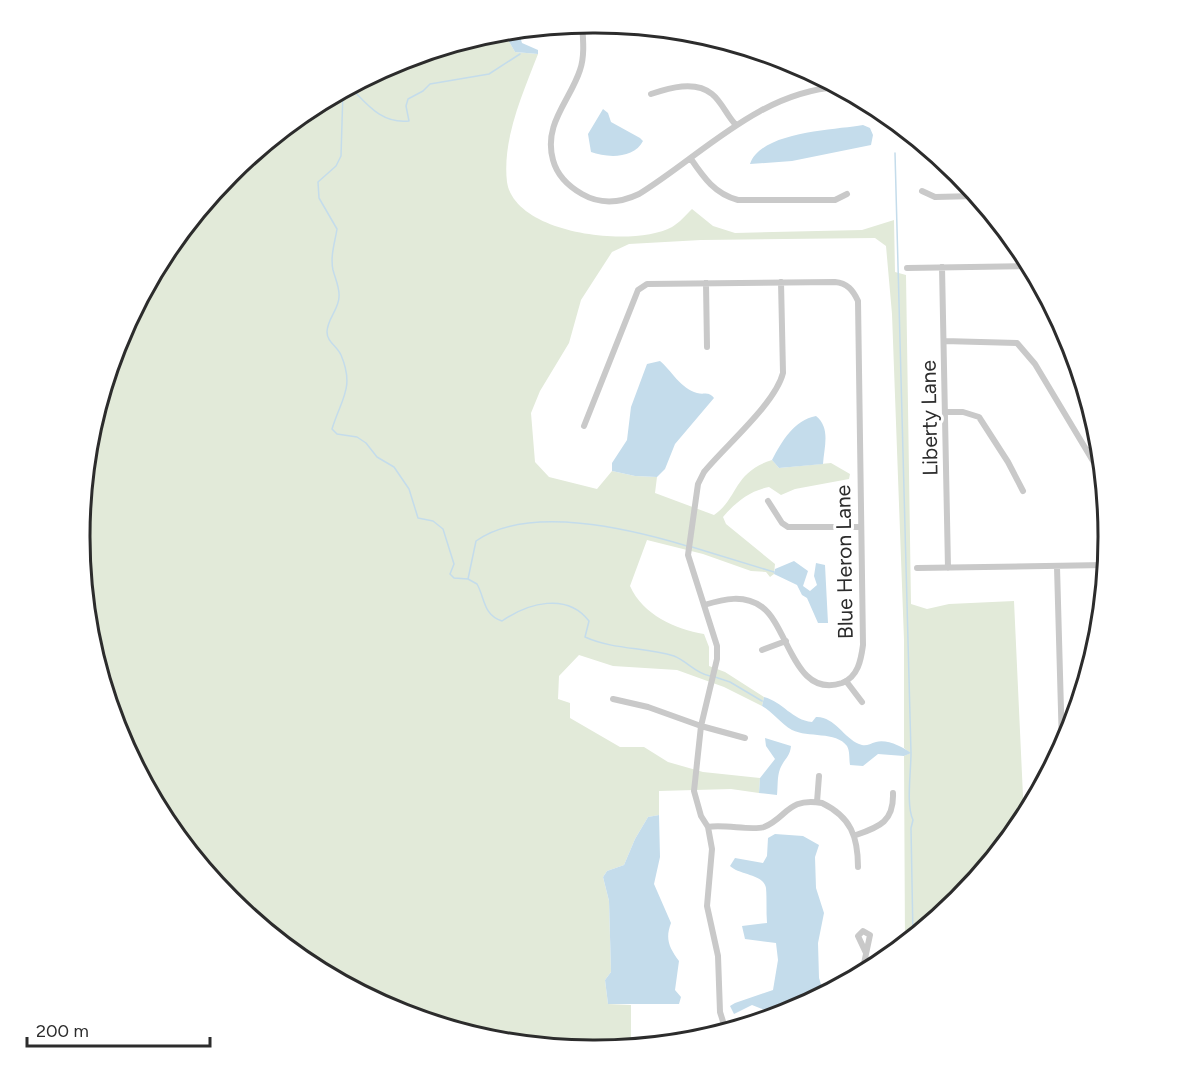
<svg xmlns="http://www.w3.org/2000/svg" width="1188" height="1073" font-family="Figtree,sans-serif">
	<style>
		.green { fill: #e2ead9 }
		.water { fill: #c4dceb }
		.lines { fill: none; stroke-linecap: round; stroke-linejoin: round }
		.stream { stroke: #c4dceb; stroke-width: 1.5 }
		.minor { stroke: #c9c9c9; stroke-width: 6 }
		.labels { text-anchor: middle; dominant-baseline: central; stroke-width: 6; stroke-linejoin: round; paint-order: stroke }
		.street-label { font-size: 21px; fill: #2c2c2c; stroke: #fff }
		.rim { fill: none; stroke: #2c2c2c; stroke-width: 3 }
	</style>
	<rect width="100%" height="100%" fill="#fff"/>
	<path class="green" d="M 503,31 L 515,52 L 538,54 C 523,93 502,139 507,182 C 515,235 633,248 672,227 C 679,223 686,215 692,209 L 713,226 L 735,233 L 862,230 L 894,220 L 895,272 L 906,275 L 911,604 L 927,609 L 949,604 L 1014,601 L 1024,818 L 957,900 L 905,943 L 904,756 L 910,753 L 904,748 L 904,640 L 892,314 L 886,246 L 875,238 L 701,240 L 629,244 L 612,252 L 581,300 L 569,343 L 540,391 L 531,413 L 535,462 L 549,477 L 597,489 L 612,471 L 635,476 L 657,477 L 655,493 L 714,515 C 738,499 733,472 772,460 L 779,468 L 831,463 L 850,474 L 849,479 L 795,489 L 781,495 L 769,487 C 749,491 736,502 723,517 L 726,524 L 775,564 L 774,574 L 770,577 L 766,572 L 751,571 L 703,554 L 647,540 L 630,586 C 643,615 675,629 704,634 L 709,647 L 709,666 L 725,672 L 764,697 L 762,706 L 724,687 L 677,670 L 613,666 L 579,655 L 559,676 L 558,699 L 570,703 L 570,718 L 620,747 L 644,747 L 668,762 L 703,772 L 760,778 L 759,793 L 731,789 L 659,791 L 659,815 L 648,817 L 635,839 L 624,865 L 607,871 L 603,877 L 609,901 L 611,972 L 605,980 L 608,1004 L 631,1005 L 631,1042 L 639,1046 L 594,1050 L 505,1033 L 490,1033 L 489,1039 C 458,1030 423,1023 394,1010 C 337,983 274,944 230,899 C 20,684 35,333 268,142 C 325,96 378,67 448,46 C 466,41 485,33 503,31 Z"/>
	<path class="water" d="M 518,30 L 522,43 L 538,50 L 538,54 L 515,52 L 503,31 Z
		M 603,109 L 608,113 L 611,122 L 640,138 L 643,141 C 634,159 607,158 591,152 L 588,134 Z
		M 863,125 L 870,128 L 873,135 L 871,145 L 792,161 L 750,164 C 761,131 836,130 863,125 Z
		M 660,361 C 671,370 681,389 697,393 C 704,395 708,391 714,398 L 675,444 L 665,469 L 657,477 L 635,476 L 612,471 L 612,463 L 627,440 L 631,407 L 647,364 Z
		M 816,416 C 831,428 824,447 823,464 L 779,468 L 772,460 C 782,441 794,420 816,416 Z
		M 794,561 L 808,571 L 803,586 L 810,591 L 817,585 L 814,576 L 816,563 L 825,565 L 828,623 L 818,623 L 807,598 L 802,595 L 797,585 L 774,574 L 775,569 Z
		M 764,697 C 783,702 792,720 812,722 L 816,717 C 834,716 844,738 859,744 C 866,747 869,744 876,742 C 887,739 903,747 911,753 L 904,756 L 878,754 L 863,766 L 850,765 C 849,759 850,751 847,746 C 836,731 808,738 792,730 C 781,724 773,712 762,706 Z
		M 765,738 L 791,746 C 790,757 784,759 780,769 C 777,777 778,786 777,795 L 759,793 L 760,778 L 775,759 L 766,746 Z
		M 659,815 L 660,857 L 654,884 L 671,923 C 665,939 669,947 679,961 L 675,990 L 681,997 L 679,1004 L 608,1004 L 605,980 L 611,972 L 609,901 L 603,877 L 607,871 L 624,865 L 635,839 L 648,817 Z
		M 775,834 L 803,836 L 819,845 L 815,857 L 816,888 L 824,913 L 818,943 L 819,978 L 824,994 L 777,1015 L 752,1005 L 734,1014 L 730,1006 L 735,1003 L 773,990 L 778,960 L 776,943 L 745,939 L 742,926 L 767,923 C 766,911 767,899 766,888 C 764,874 739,875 730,866 L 735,858 L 763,863 L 767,856 L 768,838 Z"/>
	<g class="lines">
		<path class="stream" d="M 350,87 C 367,104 381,124 409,121 L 406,106 L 408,99 L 423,91 L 430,84 L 489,74 L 520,54
			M 343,90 L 341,156 L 336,166 L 318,182 L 319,198 L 337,229 C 335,242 330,256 333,270 C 335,278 340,288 339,297 C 339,309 327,319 327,332 C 327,342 337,346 341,355 C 355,388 341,399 332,429 L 337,434 L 357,437 L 366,443 L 377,457 L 394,467 L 409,489 L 418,518 L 433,521 L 443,529 L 454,564 L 450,574 L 454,578 L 468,579 L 477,584 C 485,598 483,615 502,621 C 528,603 567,592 589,621 L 585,637 C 614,650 645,647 674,656 C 687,661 695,673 710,676
			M 895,153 L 911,753 C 911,772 906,806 913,820 L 911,828 L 913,937
			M 692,547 L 774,572
			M 468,579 L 476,541 C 528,504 631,529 687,546
			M 715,677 L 730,682 L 762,701"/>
		<path class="minor" d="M 582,24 C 583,38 585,56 580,70 C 570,101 543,124 553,160 C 557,175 568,186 582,194 C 601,205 620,203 639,194 C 702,155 759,92 838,87
			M 651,94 C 669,88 695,80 712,94 C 722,102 727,116 736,125
			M 691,159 C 704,178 715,194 738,200 L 835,200 L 847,194
			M 922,191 L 935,197 L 976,196
			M 942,267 L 948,568
			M 907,268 L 1030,266
			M 706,283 L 707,347
			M 944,341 L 1017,343 L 1035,364 L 1102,476
			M 946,412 L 963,412 L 979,417 L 1008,462 L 1023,491
			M 584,426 L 638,290 L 647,284 L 835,282 C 847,283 853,290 858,301 L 863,645 C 861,660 858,677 842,683 C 794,699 789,627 762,607 C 744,594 724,599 704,605
			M 1088,451 L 1099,444
			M 768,501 L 782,523 L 788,527 L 859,527
			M 1057,567 L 1062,746
			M 917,568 L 1105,565
			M 762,650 L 786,641
			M 846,681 L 862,702
			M 613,699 L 648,707 L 701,726 L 745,738
			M 817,802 L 819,776
			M 708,827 C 724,824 752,831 764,827 C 787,818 787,797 822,803 C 851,817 858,837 858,867
			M 856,835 C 880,827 894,821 893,793
			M 862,973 L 870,935 L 863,931 L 858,936 L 866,953
			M 726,1031 L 720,1012 L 718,956 L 707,906 L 712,849 L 708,827 L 701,816 L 694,791 L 701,726 L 717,659 L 717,646 L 688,555 L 698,484 L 704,472 C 726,445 775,404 783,373 L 781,282"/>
	</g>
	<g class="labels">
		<g class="street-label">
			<text transform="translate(929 418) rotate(-91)">Liberty Lane</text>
			<text transform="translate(844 562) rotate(-91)">Blue Heron Lane</text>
		</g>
	</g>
	<path d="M0 0H1188V1073H0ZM593 33H595A503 503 0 0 1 1098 536V537A503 503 0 0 1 595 1040H593A503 503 0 0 1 90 537V536A503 503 0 0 1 593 33Z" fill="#fff" fill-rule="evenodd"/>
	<path class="rim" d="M593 33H595A503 503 0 0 1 1098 536V537A503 503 0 0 1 595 1040H593A503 503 0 0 1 90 537V536A503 503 0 0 1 593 33Z"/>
	<path d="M27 1037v9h183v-9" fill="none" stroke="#2c2c2c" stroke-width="3"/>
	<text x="36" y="1037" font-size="18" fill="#2c2c2c" stroke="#ffffff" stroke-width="4.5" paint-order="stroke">200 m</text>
</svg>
